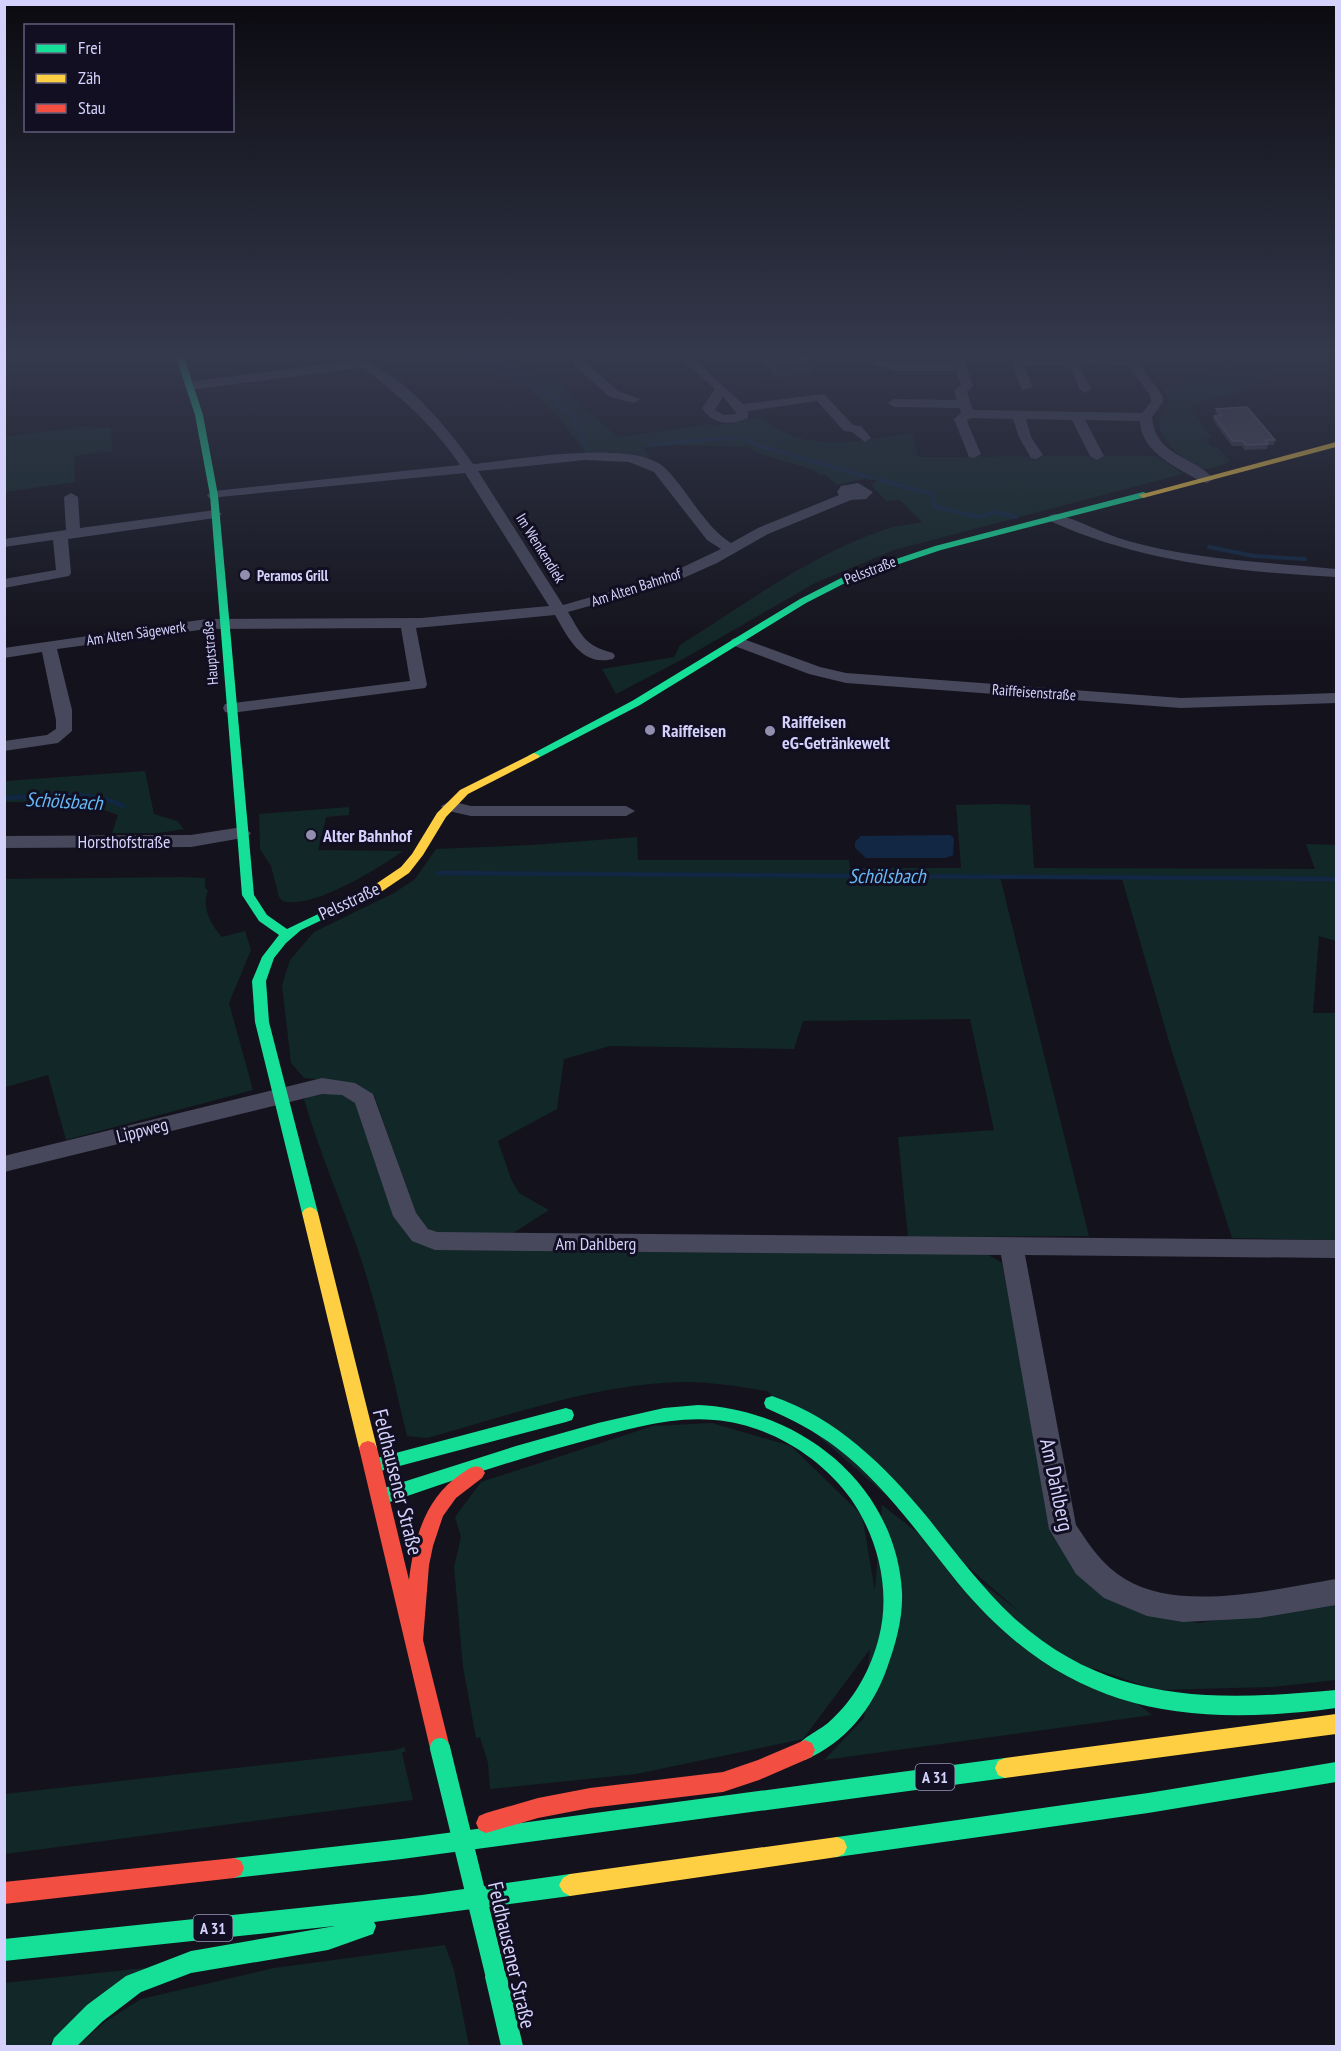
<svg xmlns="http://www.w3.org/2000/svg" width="1341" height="2051" font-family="'PT Sans Narrow',sans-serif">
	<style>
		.green { fill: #122727 }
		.water { fill: #112743 }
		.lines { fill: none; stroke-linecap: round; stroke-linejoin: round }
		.stream-far1 { stroke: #112743; stroke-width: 4 }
		.stream { stroke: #112743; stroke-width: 4.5 }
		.street { fill: #48485d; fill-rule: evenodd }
		.fast { fill: #16e098; fill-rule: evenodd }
		.slow { fill: #ffcf43; fill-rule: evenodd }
		.jam { fill: #f24e42; fill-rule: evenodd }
		.fast-bridge { stroke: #16e098; stroke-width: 20 }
		.wall { fill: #3d3c4c }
		.shaded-wall { fill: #262531 }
		.building { fill: #4e4c5f; stroke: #636178; stroke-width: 1.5 }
		.poi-dot { fill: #918eae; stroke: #110f21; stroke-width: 2 }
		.labels { text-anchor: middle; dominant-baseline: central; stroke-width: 6; stroke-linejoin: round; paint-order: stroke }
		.far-street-label { font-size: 15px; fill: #d4d1fc; stroke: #110f21 }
		.far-poi-label { font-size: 15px; font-weight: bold; fill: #d4d1fc; stroke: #110f21; text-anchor: start }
		.shield { fill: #110f21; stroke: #9a97ba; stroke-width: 1.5 }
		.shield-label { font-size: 16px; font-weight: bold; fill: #d4d1fc }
		.poi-label { font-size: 18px; font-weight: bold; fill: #d4d1fc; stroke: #110f21; text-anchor: start }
		.street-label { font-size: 18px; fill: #d4d1fc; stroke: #110f21 }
		.water-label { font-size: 20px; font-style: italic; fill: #66b9f6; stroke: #110f21 }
		.near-street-label { font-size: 21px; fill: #d4d1fc; stroke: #110f21 }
	</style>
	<rect width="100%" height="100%" fill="#14131d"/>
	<path class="green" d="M 459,357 L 501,357 L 506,362 L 514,361 L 529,374 L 557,382 L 617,437 L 713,424 L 715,426 L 763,417 C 802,456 864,440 912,433 L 918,457 L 1157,456 L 1183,474 L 894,550 L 815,583 L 685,658 L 616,694 L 602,669 L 674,657 L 680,645 C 745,604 812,554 886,529 C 898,525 911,525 922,522 L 900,500 L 886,501 L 871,485 L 877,481 L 868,478 L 837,485 L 825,475 L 819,475 L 814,470 L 757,453 L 750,447 L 672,445 L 644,448 L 650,457 L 648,458 L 614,452 L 586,454 L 561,419 L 531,390 Z
		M 1232,357 L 1279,357 L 1288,366 L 1251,388 L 1191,406 L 1211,437 L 1206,440 L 1211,447 L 1218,447 L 1230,462 C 1222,465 1211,470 1203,469 C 1188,466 1158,438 1159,423 C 1159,407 1176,410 1163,389 L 1216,373 L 1236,361 Z
		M 80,427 L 111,428 L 112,451 L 74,456 L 75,482 L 5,492 L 5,437 Z
		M 145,771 L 154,814 L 177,821 L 184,829 L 159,833 L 112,833 L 118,815 L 84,803 L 5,802 L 5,781 Z
		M 999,804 L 1030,805 L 1034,868 L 1315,869 L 1306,844 L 1336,845 L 1336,941 L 1319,936 L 1313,1013 L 1336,1013 L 1336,1240 L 1232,1238 L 1170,1045 L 1122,879 L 1000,877 L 1089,1236 L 908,1237 L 898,1137 L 994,1130 L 970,1019 L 803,1021 L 794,1049 L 610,1046 L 564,1059 L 557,1109 L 498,1141 L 511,1179 L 519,1193 L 549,1210 L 510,1235 L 451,1236 L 431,1231 L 418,1220 L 374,1095 L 345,1082 L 304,1078 L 291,1063 L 282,985 L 290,960 L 314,932 L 394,893 L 415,879 L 436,849 L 531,845 L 637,837 L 638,860 L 849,860 L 850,868 L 961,868 L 956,805 Z
		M 349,807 L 349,815 L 326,817 L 318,850 L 403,851 C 379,868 312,910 283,901 L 279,897 L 271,866 L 260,849 L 259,814 Z
		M 183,877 L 205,878 L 205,888 L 208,891 C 201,907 211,925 222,937 L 245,931 L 251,950 L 229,1003 L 253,1090 L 66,1140 L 48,1075 L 6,1087 L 5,1083 L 5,879 Z
		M 317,1093 L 341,1094 L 358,1104 L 412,1237 L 985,1253 L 1002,1263 L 1052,1527 L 1139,1611 L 1198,1623 L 1336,1603 L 1336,1680 L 1272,1687 L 1156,1690 L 1078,1663 L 767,1391 C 740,1387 713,1382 686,1382 C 598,1383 511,1415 427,1438 L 407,1436 C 392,1374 379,1311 358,1250 C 340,1199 319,1151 304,1099 Z
		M 712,1423 L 791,1446 L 862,1515 L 882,1633 L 803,1739 L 636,1774 L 490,1789 L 488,1763 L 480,1737 L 476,1738 L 463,1667 L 454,1567 L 461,1537 L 455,1517 L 481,1482 L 653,1426 Z
		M 882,1505 L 1152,1715 L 824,1760 L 864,1718 Z
		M 404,1747 L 406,1751 L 402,1753 L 413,1800 L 5,1854 L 5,1794 L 395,1750 Z
		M 445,1945 L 454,1970 L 469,2046 L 77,2046 L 106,2021 L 141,1999 L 274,1968 Z
		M 145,1968 L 61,2032 L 48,2046 L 5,2046 L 4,1983 Z"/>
	<path class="water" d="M 950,835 L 954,838 L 953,855 L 946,858 L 866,858 L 855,848 L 855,842 L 861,836 Z"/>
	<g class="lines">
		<path class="stream-far1" d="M 477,357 L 556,399 L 558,406 L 572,415 L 588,450
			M 743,438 L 757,445 L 871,478
			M 650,445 L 735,437
			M 880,480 L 933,494 L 935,507 L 979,517 L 997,512 L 1016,517
			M 1209,547 L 1254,556 L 1305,559"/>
		<path class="stream" d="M 4,798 C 41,797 90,788 123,806
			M 438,873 L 1336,879"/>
		<path class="street" d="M 573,357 L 585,357 L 584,361 L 618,391 L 640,399 L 634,403 L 610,397 L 574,365 Z
			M 678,357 L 691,357 L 743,404 L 824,394 L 853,425 L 861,426 L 871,438 L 865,442 L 852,432 L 844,431 L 817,401 L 748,411 L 748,418 C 731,426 713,425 702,408 L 715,389 ZM 723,396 L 737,414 L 724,415 L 715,410 Z
			M 951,357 L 963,357 L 973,386 L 967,392 L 973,410 L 1142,413 L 1151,402 L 1150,395 L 1128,365 L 1079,364 L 1091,389 L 1085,393 L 1079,389 L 1071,369 L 1063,366 L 1025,366 L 1032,387 L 1022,390 L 1012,363 L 1018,359 L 1134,357 L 1162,395 L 1163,402 L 1152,417 C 1155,456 1193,456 1214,479 L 1207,483 L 1202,482 C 1178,468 1141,453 1140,421 L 1085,420 L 1104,456 L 1097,460 L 1090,456 L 1072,420 L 1026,419 L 1031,437 L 1043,455 L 1036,459 L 1031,458 L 1019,437 L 1013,419 L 971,418 L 967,420 L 968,424 L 981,454 L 974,458 L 969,457 L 954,419 L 961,413 L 960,408 L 894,407 L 888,403 L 894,399 L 957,400 L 954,391 L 961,385 L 956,371 L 895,371 L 872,364 L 878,360 L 895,363 L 953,363 Z
			M 358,360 C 399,368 450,430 473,464 C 514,460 635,438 665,468 C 689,492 703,525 731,543 L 758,528 L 839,495 L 837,492 L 841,486 L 858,483 L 873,492 L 866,499 L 851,500 L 768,534 L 717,563 L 672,583 L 568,612 C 583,637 584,645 613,653 L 615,656 L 613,659 C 581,667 568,637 555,615 L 416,628 L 427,685 L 425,688 L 231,713 L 225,712 L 223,708 L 225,704 L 410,681 L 401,628 L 207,629 L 57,649 L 72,710 L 72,731 L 58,743 L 4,751 L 4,741 L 47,735 L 56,729 L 56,720 L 42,652 L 4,658 L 4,648 L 207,619 L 421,618 L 549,606 L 465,473 L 209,498 L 207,495 L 214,491 L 460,465 C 434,426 402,398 365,369 L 358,368 L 190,390 L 184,386 L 190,382 ZM 585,460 L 629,462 L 654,472 L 707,540 L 721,549 L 662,577 L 563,605 L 478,471 Z
			M 71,493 L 78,497 L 80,528 L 215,510 L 222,514 L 215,518 L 68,539 L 71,573 L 69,576 L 4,588 L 4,579 L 56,570 L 53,540 L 4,547 L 4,539 L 66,530 L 64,497 Z
			M 1055,514 C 1080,520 1103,534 1128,541 C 1195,560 1267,562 1336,569 L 1336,577 C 1239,572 1140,562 1050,521 L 1050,515 Z
			M 738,637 L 820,667 L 846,673 L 1181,698 L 1336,693 L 1336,703 L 1181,708 L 846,683 L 809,674 L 732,645 L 730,642 L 732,639 Z
			M 450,801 L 471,806 L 626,806 L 635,811 L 626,816 L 471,816 L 444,810 L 441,806 Z
			M 242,827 L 251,833 L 248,837 L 191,847 L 4,848 L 4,836 L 191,835 Z
			M 322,1078 L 355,1083 L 373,1094 L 416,1213 L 428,1229 L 437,1232 L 1336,1240 L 1336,1258 L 1025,1255 L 1076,1525 C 1090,1546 1103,1566 1125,1579 C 1180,1613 1276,1589 1336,1579 L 1336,1605 L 1259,1618 L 1183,1622 L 1147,1616 L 1104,1598 L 1076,1574 L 1049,1529 L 1001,1255 L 435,1250 L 412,1241 L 393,1216 L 355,1103 L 342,1095 L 322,1094 L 4,1172 L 4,1156 Z"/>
		<path class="fast" d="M 176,357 L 184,357 L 203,415 L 218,495 L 254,895 L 267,915 L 287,929 L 364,892 L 372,892 L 374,895 L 301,930 L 286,943 L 274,958 L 266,981 L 269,1022 L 318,1213 L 315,1217 L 305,1217 L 302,1213 L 255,1022 L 252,981 L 262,957 L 279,935 L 259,921 L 242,895 L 210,495 L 195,415 Z
			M 1143,492 L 1146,493 L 1146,497 L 941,550 L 851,580 L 806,603 L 640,705 L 538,758 L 530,758 L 528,756 L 632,701 L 800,599 L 845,576 L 935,546 Z
			M 772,1396 C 837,1418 885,1466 928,1518 C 955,1552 982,1588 1014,1618 C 1110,1705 1215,1701 1336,1690 L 1336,1708 C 1179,1729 1063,1710 958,1583 C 920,1536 885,1485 837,1448 C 815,1431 791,1419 766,1408 L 764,1403 L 766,1398 Z
			M 698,1405 C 800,1409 896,1485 902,1592 C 903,1618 896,1643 887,1668 C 873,1708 845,1743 805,1760 L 798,1757 L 795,1750 C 800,1738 819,1731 829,1722 C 854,1700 871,1669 879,1637 C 891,1590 878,1538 851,1499 C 820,1456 767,1424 714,1420 C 670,1416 626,1430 584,1441 C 516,1459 448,1482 381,1505 L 375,1502 L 372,1497 L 375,1492 L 381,1489 L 516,1446 L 598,1423 L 664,1408 Z
			M 566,1408 L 572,1410 L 574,1415 L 572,1420 L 566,1422 L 373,1473 L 367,1471 L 364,1466 L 367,1461 L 373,1459 Z
			M 1005,1758 L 1012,1761 L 1015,1768 L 1012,1775 L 1005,1778 L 402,1859 L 234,1878 L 227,1875 L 224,1868 L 227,1861 L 234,1858 L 402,1839 Z
			M 1336,1762 L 1336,1782 L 1148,1813 L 837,1857 L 830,1854 L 827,1847 L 830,1840 L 837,1837 L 1148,1793 Z
			M 570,1874 L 577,1878 L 581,1885 L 577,1892 L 570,1896 L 374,1922 L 376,1926 L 373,1934 L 328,1950 L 191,1973 L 141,1992 L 103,2021 L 77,2046 L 51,2046 L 54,2038 L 87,2005 L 126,1976 L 191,1951 L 335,1926 L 4,1961 L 4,1939 L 422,1895 Z
			M 496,1966 L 504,1969 L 507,1977 L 523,2046 L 501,2046 L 485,1977 L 488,1969 Z"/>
		<path class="slow" d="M 1336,442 L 1336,447 L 1143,498 L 1139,495 Z
			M 534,753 L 540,756 L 538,758 L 468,794 L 446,817 L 423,855 L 409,873 L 372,898 L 364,898 L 362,895 L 364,892 L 401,867 L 412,854 L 437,813 L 460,790 Z
			M 310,1207 L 315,1209 L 318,1213 L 377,1448 L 374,1453 L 368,1455 L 362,1453 L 359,1448 L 302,1213 L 305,1209 Z
			M 1336,1714 L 1336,1734 L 1005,1778 L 998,1775 L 995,1768 L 998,1761 L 1005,1758 Z
			M 837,1837 L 844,1840 L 847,1847 L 844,1854 L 837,1857 L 570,1896 L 563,1892 L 559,1885 L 563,1878 L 570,1874 Z"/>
		<path class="jam" d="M 368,1441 L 374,1443 L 377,1448 L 409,1580 C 414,1539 425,1498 461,1474 C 469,1469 473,1464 482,1468 L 485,1473 L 482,1478 L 456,1498 L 443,1516 L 433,1546 L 429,1565 L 423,1640 L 450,1748 L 447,1755 L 440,1758 L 433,1755 L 430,1748 L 359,1448 L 362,1443 Z
			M 805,1740 L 812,1743 L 815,1750 L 812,1757 L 759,1780 L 723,1792 L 590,1808 L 538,1818 L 486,1833 L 479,1830 L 476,1823 L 479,1816 L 486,1813 L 538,1798 L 590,1788 L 723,1772 L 758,1760 Z
			M 234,1858 L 241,1861 L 244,1868 L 241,1875 L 234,1878 L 4,1904 L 4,1882 Z"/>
		<path class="fast-bridge" d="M 440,1748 L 496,1977"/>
	</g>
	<path class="wall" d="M 762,357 L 812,357 L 813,373 L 776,377 L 761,361 Z
		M 1216,409 L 1275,440 L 1274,445 L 1268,445 L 1267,449 L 1245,450 L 1242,446 L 1232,446 L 1213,420 L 1214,416 L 1217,415 L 1215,413 Z"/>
	<path class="shaded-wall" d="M 814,359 L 813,373 L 776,377 L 776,363 Z"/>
	<path class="building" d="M 771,357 L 812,357 L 814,359 L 776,363 Z
		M 1247,407 L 1275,440 L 1265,440 L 1268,444 L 1246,445 L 1243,441 L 1233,441 L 1214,416 L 1222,415 L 1216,409 Z"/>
	<linearGradient id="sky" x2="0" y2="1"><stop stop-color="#0b0a10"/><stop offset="0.55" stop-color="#34394c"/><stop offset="1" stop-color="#34394c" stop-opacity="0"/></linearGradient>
	<rect width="1341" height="644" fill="url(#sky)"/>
	<g class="poi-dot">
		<circle cx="245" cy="575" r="6"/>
		<circle cx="650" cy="730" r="6"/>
		<circle cx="770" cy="731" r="6"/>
		<circle cx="311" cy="835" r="6"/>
	</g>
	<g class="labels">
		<g class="far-street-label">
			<text transform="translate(541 548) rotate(58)">Im Wenkendiek</text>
			<text transform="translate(870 570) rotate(-21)">Pelsstraße</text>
			<text transform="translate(636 587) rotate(-18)">Am Alten Bahnhof</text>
			<text transform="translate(136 633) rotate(-8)">Am Alten Sägewerk</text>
			<text transform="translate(210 653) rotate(-95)">Hauptstraße</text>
			<text transform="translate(1034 692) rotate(4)">Raiffeisenstraße</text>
		</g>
		<g class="far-poi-label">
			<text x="257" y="575">Peramos Grill</text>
		</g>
		<g class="shield">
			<rect x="915.5" y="1764" width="39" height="26" rx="4.5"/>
			<rect x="193.5" y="1915" width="39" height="26" rx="4.5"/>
		</g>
		<g class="shield-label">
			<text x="935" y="1777">A 31</text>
			<text x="213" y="1928">A 31</text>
		</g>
		<g class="poi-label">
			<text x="782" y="721">Raiffeisen<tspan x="782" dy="21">eG-Getränkewelt</tspan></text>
			<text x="662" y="730">Raiffeisen</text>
			<text x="323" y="835">Alter Bahnhof</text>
		</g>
		<g class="street-label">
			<text x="124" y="841">Horsthofstraße</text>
			<text transform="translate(349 901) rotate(-25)">Pelsstraße</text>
			<text transform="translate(142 1130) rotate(-14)">Lippweg</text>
			<text x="596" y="1243">Am Dahlberg</text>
		</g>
		<g class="water-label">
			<text transform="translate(64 801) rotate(3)">Schölsbach</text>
			<text x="887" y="876">Schölsbach</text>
		</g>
		<g class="near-street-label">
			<text transform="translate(398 1482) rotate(76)">Feldhausener Straße</text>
			<text transform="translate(1057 1485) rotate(78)">Am Dahlberg</text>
			<text transform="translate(512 1955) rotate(77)">Feldhausener Straße</text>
		</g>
	</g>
	<rect width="1341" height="2051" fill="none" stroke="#d4d1fc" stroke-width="12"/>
	<rect x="24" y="24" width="210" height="108" fill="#110f21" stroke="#5f5d79" stroke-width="1.5"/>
	<rect x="36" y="44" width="30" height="9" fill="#16e098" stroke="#5f5d79" stroke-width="1.5"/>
	<text x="78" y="54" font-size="18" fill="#d4d1fc">Frei</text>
	<rect x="36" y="74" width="30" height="9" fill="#ffcf43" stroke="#5f5d79" stroke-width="1.5"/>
	<text x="78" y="84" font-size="18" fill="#d4d1fc">Zäh</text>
	<rect x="36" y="104" width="30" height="9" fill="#f24e42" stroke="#5f5d79" stroke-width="1.5"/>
	<text x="78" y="114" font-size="18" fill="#d4d1fc">Stau</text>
</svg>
